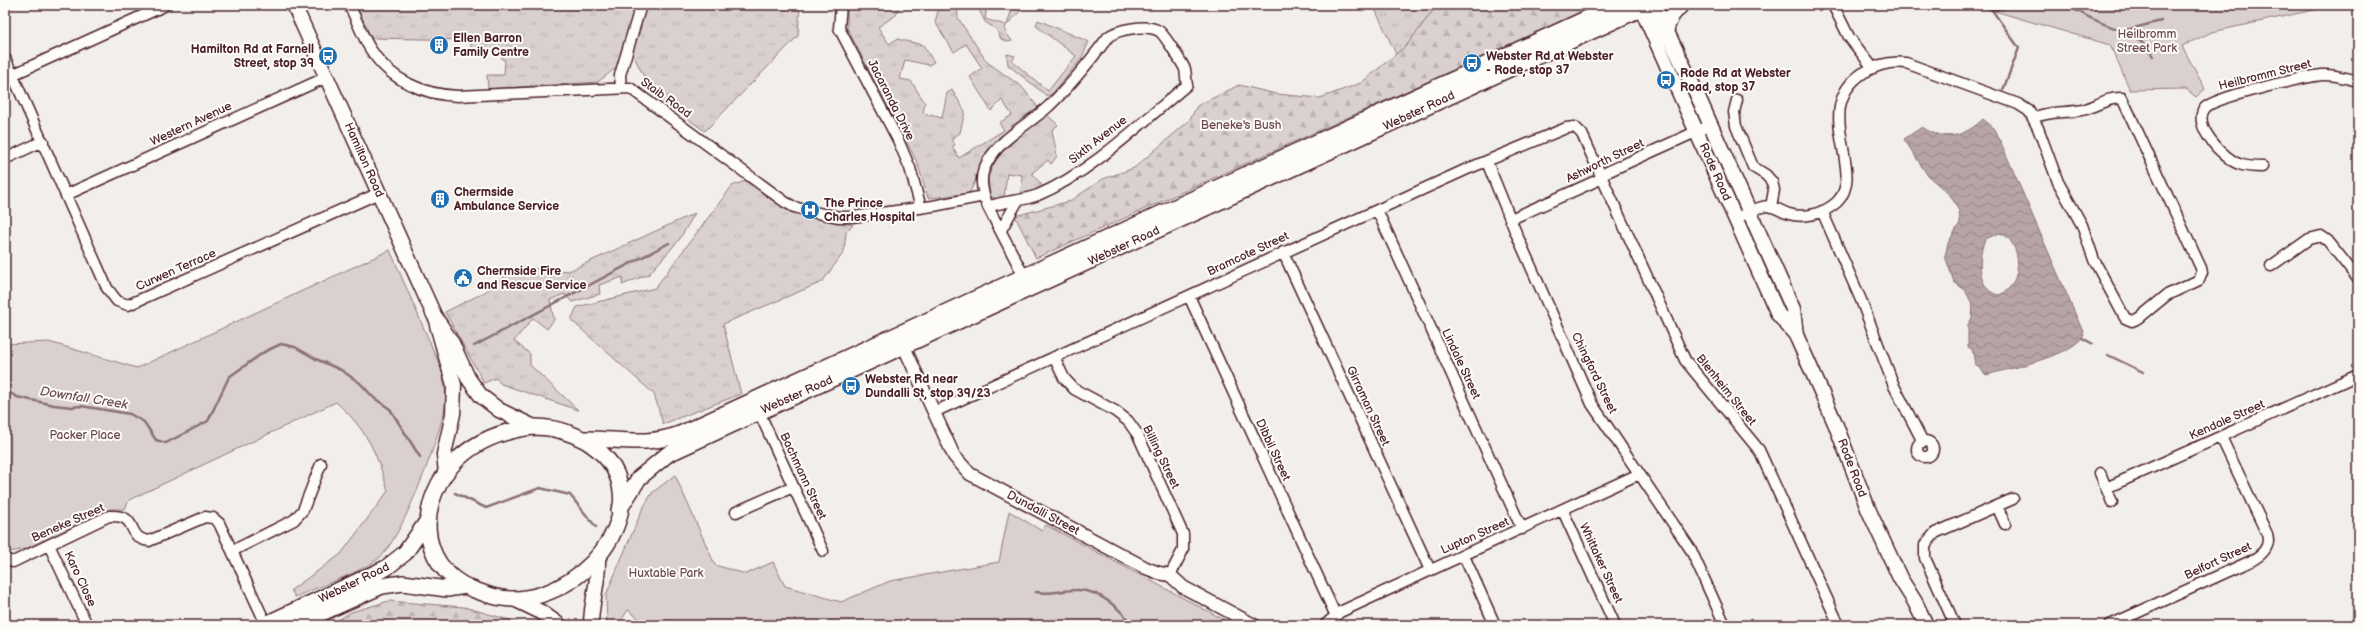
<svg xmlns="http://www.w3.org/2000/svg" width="2363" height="630" font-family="'Balsamiq Sans',sans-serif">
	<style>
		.grass { fill: url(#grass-tufts); stroke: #92787d }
		.forest { fill: url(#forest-firs); stroke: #92787d }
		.park { fill: #d9d0cf; stroke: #92787d }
		.water { fill: url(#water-waves); stroke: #8b6f75; fill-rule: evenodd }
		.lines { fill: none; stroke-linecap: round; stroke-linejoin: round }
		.stream { stroke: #8b6f75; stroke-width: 2.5 }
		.minor-casing { stroke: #4a1f2b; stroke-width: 13 }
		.tertiary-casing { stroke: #4a1f2b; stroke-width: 15 }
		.secondary-casing { stroke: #4a1f2b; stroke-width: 17 }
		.primary-casing { stroke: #4a1f2b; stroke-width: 18 }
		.minor { stroke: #fdfcf7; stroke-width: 10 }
		.tertiary { stroke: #fdfcf7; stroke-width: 12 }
		.secondary { stroke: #fdfcf7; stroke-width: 14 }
		.primary { stroke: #fdfcf7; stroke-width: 15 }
		.labels { text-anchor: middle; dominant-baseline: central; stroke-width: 4; stroke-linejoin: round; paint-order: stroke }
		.park-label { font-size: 12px; fill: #6e4b54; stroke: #fdfcf7 }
		.poi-label { font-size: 12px; font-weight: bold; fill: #4a1f2b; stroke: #fdfcf7; text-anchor: start }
		.street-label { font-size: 12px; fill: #4a1f2b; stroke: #fdfcf7 }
		.water-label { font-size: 13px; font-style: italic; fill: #704e56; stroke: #fdfcf7 }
	</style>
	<defs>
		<pattern id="grass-tufts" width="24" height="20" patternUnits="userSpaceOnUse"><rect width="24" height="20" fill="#d9d0cf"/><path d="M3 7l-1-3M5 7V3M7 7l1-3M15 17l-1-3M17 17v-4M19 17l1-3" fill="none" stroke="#bcb2b2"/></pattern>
		<pattern id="forest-firs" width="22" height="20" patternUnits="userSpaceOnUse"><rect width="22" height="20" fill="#d9d0cf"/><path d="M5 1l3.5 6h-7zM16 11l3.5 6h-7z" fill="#bcb2b2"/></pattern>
		<pattern id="water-waves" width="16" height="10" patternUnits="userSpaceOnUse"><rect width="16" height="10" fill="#b7a5a6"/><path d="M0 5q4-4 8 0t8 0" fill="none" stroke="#978687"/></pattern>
	</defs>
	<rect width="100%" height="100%" fill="#f2efeb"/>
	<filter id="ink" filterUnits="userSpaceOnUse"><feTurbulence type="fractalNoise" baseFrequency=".025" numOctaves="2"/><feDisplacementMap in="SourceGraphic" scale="8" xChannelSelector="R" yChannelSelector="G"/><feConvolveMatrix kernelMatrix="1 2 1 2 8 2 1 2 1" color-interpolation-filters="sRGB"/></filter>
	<g filter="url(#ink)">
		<path class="grass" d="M 356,5 L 636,5 L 617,67 L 598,82 L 488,89 L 487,75 L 504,75 L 505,60 L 502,59 L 502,52 L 471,51 L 471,40 L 371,38 Z
			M 647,5 L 800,5 L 798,36 L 705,131 L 653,94 L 632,53 Z
			M 847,5 L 899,5 L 896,15 L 878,27 L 889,44 L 897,39 L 923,45 L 934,62 L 929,65 L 905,60 L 900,79 L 911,81 L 925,103 L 923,113 L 942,118 L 947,93 L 952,90 L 965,111 L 960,133 L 951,139 L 955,145 L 952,147 L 959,158 L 1004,130 L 999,123 L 1012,115 L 1002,100 L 991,111 L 970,77 L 982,68 L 966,44 L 954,52 L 935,22 L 938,11 L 947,5 L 957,5 L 958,18 L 987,62 L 1022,87 L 1038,107 L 1013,125 L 991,147 L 969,194 L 928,198 L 917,162 L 847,28 Z
			M 977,5 L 987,5 L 985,19 L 1006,25 L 1005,31 L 1012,41 L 1008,42 L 1001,39 L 996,29 L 985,22 Z
			M 1013,5 L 1022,5 L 1022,9 L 1007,25 Z
			M 1373,5 L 1437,5 L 1408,44 L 1396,54 Z
			M 1038,20 L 1089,42 L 1081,59 L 1052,94 L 1047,96 L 1008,65 L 1007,54 L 1015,56 L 1012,61 L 1048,91 L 1076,56 L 1036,26 Z
			M 1046,114 L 1058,125 L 1052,130 L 1057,156 L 1051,164 L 1048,160 L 1032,173 L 1044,188 L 1028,196 L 1021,194 L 1022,175 L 1007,173 L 1004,197 L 999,200 L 990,196 C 990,190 987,181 989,175 C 998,149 1025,130 1046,114 Z
			M 745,181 L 794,210 L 853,225 L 846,232 L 844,252 L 822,282 L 723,324 L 741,394 L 663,424 L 654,394 L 571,320 L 577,307 L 655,288 L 732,186 Z
			M 695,213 L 679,240 L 649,274 L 622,285 L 623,277 L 599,285 L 600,294 L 572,302 L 564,294 L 550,300 L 554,320 L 547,329 L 533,318 L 514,341 L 530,354 L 530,365 L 578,410 L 501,384 L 496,378 L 484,383 L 445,312 L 485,292 L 517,267 L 569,271 Z"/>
		<path class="forest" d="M 1437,5 L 1593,5 L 1589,9 L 1036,258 L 1015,216 L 1070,201 L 1103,179 L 1134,168 L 1189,121 L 1197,106 L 1239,85 L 1276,94 L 1320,98 L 1361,83 L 1407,45 Z
			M 389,601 L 464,607 L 527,625 L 371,622 L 361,625 L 330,625 L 351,612 Z"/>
		<path class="park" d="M 1974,5 L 2337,5 L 2212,32 L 2182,46 L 2205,89 L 2196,97 L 2186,89 L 2130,90 L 2110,45 Z
			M 390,250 L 441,368 C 444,381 447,393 445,407 C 440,436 401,542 378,559 C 359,573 318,587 295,597 L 291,590 L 341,554 L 388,491 C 376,451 367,430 336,402 L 129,500 L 125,509 L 111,509 L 25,549 L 5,553 L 5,344 L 49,342 L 137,368 Z
			M 675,475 L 715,565 L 746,574 L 773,562 L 785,586 L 841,602 L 890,581 L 999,562 L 1009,511 L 1042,531 L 1046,525 L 1234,625 L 1016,625 L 1014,621 L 1005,625 L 694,625 L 668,620 L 647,625 L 628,610 L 618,625 L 607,625 L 606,595 L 642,510 L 652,493 Z"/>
		<path class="water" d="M 1983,119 L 1995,129 L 2084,334 C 2076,355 2008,369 1986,375 L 1975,364 L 1972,349 L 1968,347 L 1968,325 L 1972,318 L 1973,306 L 1965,290 L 1954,282 L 1945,256 L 1948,243 L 1960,223 L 1959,211 L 1951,196 L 1928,176 L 1904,139 L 1922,127 C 1945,142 1964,137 1983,119 ZM 2000,233 C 2024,242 2023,287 1999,295 C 1976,291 1978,256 1985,239 Z"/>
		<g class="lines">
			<path class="stream" d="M 1985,5 L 1992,10 L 2004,8 L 2009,5
				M 2066,5 C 2076,9 2083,15 2093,19 C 2120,33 2133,27 2153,56
				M 1992,10 L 2019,48 L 2003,90
				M 2126,30 L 2161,21
				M 2082,338 L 2093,344
				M 474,346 L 669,243
				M 2108,355 L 2143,372
				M 5,390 L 17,397 L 54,405 L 72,407 L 81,406 L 130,414 L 144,422 L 156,440 L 166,443 L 208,421 L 229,377 L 264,352 L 281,344 L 295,347 L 316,359 L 341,370 L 360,383 L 374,398 L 390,409 L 420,457
				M 455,493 L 486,508 L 540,488 L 570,495 L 596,527
				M 1036,592 C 1051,595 1062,590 1076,590 C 1098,589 1120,608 1132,625"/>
			<defs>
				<path id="minor" d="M 349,5 C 357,20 362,36 371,50 C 390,80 424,95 458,96 L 630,88 L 785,202 L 794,207 L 813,212 L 839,217 L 852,217 L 933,206 L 984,196
					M 841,5 L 839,28 L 898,140 L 910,168 L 921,208
					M 1833,5 L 1849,37 L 1873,68
					M 5,58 L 107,288 L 117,301 L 128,305 L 379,193
					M 12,75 L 166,5
					M 621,87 L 620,75 L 641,5
					M 1737,100 L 1734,112 L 1736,126 L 1753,167 L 1766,175 L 1772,182 L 1774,190 L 1771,207
					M 5,159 L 43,141
					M 1487,162 L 1516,233 L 1592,404 L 1691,550 L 1725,625
					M 2263,167 C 2255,167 2247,167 2239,164 C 2224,159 2191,125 2205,108 C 2214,97 2305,77 2322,75 C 2334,74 2346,78 2358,81
					M 66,195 L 327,77
					M 988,207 C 1006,200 1020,202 1038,195 C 1092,172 1142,122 1187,85 C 1186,80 1186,74 1185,69 C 1182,63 1164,34 1159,31 C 1147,24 1118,29 1108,37 C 1090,61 1071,85 1049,106 C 1027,126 996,140 984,169 C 979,182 984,195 988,207 L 1026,280
					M 1377,210 L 1522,529
					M 1822,211 L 1861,300 L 1894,386 L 1923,442
					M 1743,215 C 1751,211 1760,206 1769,206 C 1776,207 1782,212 1789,214 C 1805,219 1825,213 1837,202 C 1868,171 1809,109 1863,73 C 1876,65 1890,61 1906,63 L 2018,104 L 2029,111 L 2038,128 L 2058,182 L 2082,225 L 2094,260 L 2125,318 L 2132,321 L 2139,318 L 2167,295 L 2199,280 L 2202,273 L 2201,268 L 2122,98 C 2109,97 2098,105 2086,109 C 2068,114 2050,110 2033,118
					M 1511,219 L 1598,180 L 1607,172 L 1711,125
					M 1001,230 L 1017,202
					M 1283,252 L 1430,570
					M 2271,266 L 2309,239 L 2321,236 L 2328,241 L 2358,279
					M 1189,296 L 1335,614
					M 1054,357 L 1064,378 L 1074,389 L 1115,411 L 1128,421 L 1138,435 L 1183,534 L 1183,550 L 1170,575
					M 759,412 L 823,551
					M 934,412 L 1465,170 L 1566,128 L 1575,127 L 1582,134 L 1685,360 L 1759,450 L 1839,625
					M1917 449a8 8 0 1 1 16 0a8 8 0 1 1-16 0Z
					M 2100,473 L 2112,502
					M 2106,488 L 2358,375
					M 1563,511 L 1615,625
					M 736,512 L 793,487
					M 2005,524 L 1997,506 L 2013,499
					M 49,545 L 87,625
					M 232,551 L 294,520 L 303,510 L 321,464
					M 1464,556 L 1495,625
					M 5,559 L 13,562 L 109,516 C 141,514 124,538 149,541 L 205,517 L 213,518 L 219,523 L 266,624
					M 1325,625 L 1340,612 L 1639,474
					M 1955,625 L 1925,558 L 1925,545 L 1935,533 L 1997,506
					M 2110,625 L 2251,561 C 2262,555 2271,547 2267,534 L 2221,437"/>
				<path id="tertiary" d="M 900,338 L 954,456 L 970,474 L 1146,568 L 1159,573 L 1170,575 L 1183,587 L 1254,625"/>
				<path id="secondary" d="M 294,5 L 434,315 L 452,343 L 468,378 L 481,396 L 499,410 L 534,427
					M 1640,5 L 1778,314 L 1796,335 L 1835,423 L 1869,511 L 1900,578 L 1915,602 L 1926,625
					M 1654,5 L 1695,90 L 1793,309 L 1796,335
					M 437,325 L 454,385 L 453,414 L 444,454 L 446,473
					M 514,599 L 541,612 L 559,625
					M 591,625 C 591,601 599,583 598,559"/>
				<path id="primary" d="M 1666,28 L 1672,15 L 1681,5
					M 534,427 C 552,427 570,432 586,441 C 668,492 593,598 513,599 C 498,599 485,594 472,589 C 415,565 417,498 458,459 C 478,440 506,430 534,427 Z
					M 582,439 C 616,438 646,447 680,434 L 1616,5
					M 619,510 L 639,478 L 668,454 L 1649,5
					M 264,625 L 386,568 L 405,553 L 428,520
					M 295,625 L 382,586 L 403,583 L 447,589 L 465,586"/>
			</defs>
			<use href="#minor" class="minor-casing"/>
			<use href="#tertiary" class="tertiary-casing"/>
			<use href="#secondary" class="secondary-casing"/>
			<use href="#primary" class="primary-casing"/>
			<use href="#minor" class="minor"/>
			<use href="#tertiary" class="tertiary"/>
			<use href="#secondary" class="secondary"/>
			<use href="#primary" class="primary"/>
		</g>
	</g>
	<defs>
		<symbol id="building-disc" viewBox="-11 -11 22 22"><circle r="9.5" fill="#1f6fb2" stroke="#fdfcf7"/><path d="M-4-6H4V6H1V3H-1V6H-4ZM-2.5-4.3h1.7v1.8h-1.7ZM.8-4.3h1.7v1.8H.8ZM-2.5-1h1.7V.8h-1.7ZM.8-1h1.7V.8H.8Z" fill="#fff"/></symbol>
		<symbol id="bus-disc" viewBox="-11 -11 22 22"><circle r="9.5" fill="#1f6fb2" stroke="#fdfcf7"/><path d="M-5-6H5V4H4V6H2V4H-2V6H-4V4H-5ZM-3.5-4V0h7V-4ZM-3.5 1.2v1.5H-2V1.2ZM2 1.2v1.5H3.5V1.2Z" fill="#fff"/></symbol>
		<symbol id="hospital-disc" viewBox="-11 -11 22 22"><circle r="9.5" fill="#1f6fb2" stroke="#fdfcf7"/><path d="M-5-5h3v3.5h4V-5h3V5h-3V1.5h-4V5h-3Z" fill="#fff"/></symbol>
		<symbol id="civic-disc" viewBox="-11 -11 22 22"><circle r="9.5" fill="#1f6fb2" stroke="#fdfcf7"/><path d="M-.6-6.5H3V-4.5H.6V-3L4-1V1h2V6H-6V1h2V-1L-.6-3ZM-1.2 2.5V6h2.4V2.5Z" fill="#fff"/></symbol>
	</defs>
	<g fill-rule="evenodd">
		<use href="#building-disc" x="428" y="34" width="22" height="22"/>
		<use href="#bus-disc" x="317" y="45" width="22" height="22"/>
		<use href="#bus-disc" x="1461" y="52" width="22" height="22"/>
		<use href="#bus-disc" x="1655" y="69" width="22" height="22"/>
		<use href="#building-disc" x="429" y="188" width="22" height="22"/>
		<use href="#hospital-disc" x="799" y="199" width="22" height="22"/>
		<use href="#civic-disc" x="452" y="267" width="22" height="22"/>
		<use href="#bus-disc" x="840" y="375" width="22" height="22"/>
	</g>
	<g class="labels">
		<g class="park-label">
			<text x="2147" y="34">Heilbromm<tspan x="2147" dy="14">Street Park</tspan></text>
			<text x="1241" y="125">Beneke's Bush</text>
			<text x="85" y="435">Packer Place</text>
			<text x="666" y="573">Huxtable Park</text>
		</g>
		<g class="poi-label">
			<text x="453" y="38">Ellen Barron<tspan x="453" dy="14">Family Centre</tspan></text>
			<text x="314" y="49" text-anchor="end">Hamilton Rd at Farnell<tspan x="314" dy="14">Street, stop 39</tspan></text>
			<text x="1486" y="56">Webster Rd at Webster<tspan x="1486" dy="14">- Rode, stop 37</tspan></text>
			<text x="1680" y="73">Rode Rd at Webster<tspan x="1680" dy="14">Road, stop 37</tspan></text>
			<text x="454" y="192">Chermside<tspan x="454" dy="14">Ambulance Service</tspan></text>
			<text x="824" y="203">The Prince<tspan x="824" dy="14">Charles Hospital</tspan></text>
			<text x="477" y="271">Chermside Fire<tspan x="477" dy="14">and Rescue Service</tspan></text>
			<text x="865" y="379">Webster Rd near<tspan x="865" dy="14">Dundalli St, stop 39/23</tspan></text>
		</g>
		<g class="street-label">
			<text transform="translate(2265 75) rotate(-14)">Heilbromm Street</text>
			<text transform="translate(666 98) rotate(36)">Staib Road</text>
			<text transform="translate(891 100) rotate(63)">Jacaranda Drive</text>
			<text transform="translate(1419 111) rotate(-25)">Webster Road</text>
			<text transform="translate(191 124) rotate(-25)">Western Avenue</text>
			<text transform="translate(1098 140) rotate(-38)">Sixth Avenue</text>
			<text transform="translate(364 160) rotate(66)">Hamilton Road</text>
			<text transform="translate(1605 161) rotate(-26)">Ashworth Street</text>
			<text transform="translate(1715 172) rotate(66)">Rode Road</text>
			<text transform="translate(1124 246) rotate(-25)">Webster Road</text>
			<text transform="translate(1248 254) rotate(-25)">Bramcote Street</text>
			<text transform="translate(176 270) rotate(-24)">Curwen Terrace</text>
			<text transform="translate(1461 364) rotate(65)">Lindale Street</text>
			<text transform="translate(1594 373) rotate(64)">Chingford Street</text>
			<text transform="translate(1726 390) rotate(51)">Blenheim Street</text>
			<text transform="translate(797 395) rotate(-24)">Webster Road</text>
			<text transform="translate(1368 406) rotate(65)">Girraman Street</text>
			<text transform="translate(2227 420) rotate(-24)">Kendale Street</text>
			<text transform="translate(1273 450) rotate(65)">Dibbil Street</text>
			<text transform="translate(1161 457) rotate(64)">Billing Street</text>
			<text transform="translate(1852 468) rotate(69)">Rode Road</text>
			<text transform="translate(803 476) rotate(65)">Bachmann Street</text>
			<text transform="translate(1043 513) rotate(28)">Dundalli Street</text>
			<text transform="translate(68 523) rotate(-24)">Beneke Street</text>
			<text transform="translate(1475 536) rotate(-24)">Lupton Street</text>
			<text transform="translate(2218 561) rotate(-25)">Belfort Street</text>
			<text transform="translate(1601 563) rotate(65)">Whittaker Street</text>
			<text transform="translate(80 579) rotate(65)">Karo Close</text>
			<text transform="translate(354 583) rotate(-26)">Webster Road</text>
		</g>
		<g class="water-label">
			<text transform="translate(84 398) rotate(9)">Downfall Creek</text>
		</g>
	</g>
	<rect width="2363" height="630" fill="none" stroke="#fdfcf7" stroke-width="20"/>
	<rect x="10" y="10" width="2343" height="610" fill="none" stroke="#4a1f2b" stroke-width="1.5" filter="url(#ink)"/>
</svg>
